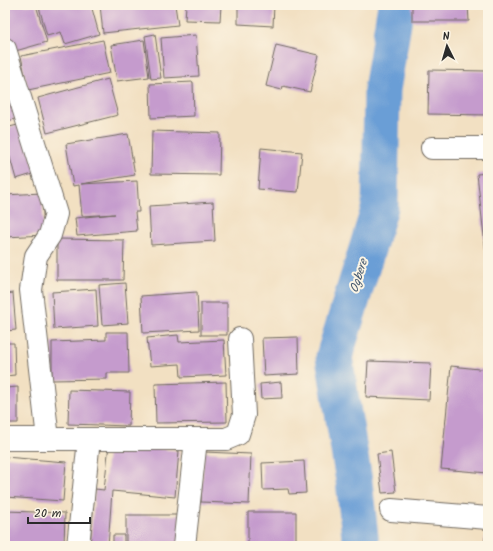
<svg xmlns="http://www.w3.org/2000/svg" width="493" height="551" font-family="Kalam,sans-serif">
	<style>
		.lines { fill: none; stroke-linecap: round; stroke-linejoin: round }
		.river { stroke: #6b9ed6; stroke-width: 37 }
		.building { fill: #c59bcd }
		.street-casing { stroke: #716a60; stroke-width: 24 }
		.street { stroke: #fff; stroke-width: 22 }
		.labels { text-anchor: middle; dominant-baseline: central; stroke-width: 4; stroke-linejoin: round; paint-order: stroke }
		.water-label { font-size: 12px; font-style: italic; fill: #45596f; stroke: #fcf5e5 }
	</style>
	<rect width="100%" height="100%" fill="#fcf5e5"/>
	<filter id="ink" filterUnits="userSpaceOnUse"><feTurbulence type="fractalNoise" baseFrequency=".025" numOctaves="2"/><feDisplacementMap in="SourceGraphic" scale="8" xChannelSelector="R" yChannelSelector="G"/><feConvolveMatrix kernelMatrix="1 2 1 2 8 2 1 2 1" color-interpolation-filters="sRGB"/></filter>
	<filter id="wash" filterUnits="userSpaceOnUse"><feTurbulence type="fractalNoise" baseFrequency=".012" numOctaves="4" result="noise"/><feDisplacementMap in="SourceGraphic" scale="16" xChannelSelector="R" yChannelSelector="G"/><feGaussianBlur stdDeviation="0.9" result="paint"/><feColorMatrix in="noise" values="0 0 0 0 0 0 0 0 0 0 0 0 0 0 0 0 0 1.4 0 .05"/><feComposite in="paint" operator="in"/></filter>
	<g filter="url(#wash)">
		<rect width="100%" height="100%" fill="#f2e0c2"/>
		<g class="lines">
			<path class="river" d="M 361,546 L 354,481 L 334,357 L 380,207 L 382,90 L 396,5"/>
		</g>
		<g id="blocks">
			<path class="building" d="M 5,5 L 36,5 L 47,42 L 12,52 L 5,27 Z
				M 45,5 L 91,5 L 99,34 L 65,44 L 61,32 L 47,36 L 39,7 Z
				M 100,5 L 175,5 L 178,25 L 103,33 Z
				M 186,5 L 221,5 L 220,21 L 185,20 Z
				M 238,5 L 274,5 L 273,26 L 238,24 Z
				M 412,5 L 468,5 L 469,21 L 412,21 Z
				M 155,34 L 161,78 L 151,79 L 145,36 Z
				M 196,35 L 199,76 L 164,78 L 161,38 Z
				M 103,40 L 110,73 L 28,90 L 21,56 Z
				M 144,40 L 149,77 L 117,81 L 111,45 Z
				M 276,45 L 319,55 L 310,92 L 283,86 L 282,90 L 266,86 Z
				M 5,61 L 21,117 L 5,122 Z
				M 429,70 L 488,71 L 488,115 L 428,114 Z
				M 108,79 L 118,115 L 47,133 L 38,98 Z
				M 193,82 L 194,116 L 151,118 L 150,84 Z
				M 22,124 L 36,173 L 16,179 L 5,140 L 5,128 Z
				M 152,131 L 220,133 L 219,175 L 151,174 Z
				M 128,134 L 135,175 L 81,184 L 137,181 L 139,212 L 135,212 L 137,231 L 77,236 L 75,218 L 115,214 L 82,216 L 79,185 L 73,186 L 66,144 Z
				M 261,148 L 302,152 L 298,192 L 258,189 Z
				M 488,173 L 488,263 L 487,263 L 477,174 Z
				M 42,193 L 44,235 L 6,237 L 5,195 Z
				M 213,202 L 215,241 L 151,245 L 149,206 Z
				M 57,239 L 124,240 L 123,280 L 57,280 Z
				M 125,283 L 128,323 L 102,325 L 99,285 Z
				M 96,289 L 98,326 L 54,329 L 52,292 Z
				M 197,292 L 199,330 L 143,333 L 141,296 Z
				M 13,293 L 16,330 L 5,331 L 5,294 Z
				M 201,303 L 227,303 L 227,335 L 201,335 Z
				M 106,332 L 128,332 L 129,373 L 107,373 L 107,379 L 52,380 L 52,342 L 106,340 Z
				M 178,335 L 179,342 L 224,340 L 226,375 L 181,377 L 180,364 L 150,366 L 147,338 Z
				M 298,337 L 299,374 L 264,376 L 262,338 Z
				M 5,343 L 14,343 L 15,375 L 5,376 Z
				M 368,361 L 431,363 L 429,400 L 366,397 Z
				M 451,366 L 488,370 L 488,473 L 441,469 Z
				M 226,382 L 227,422 L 156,423 L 155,384 Z
				M 281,382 L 282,398 L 261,399 L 260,384 Z
				M 18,387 L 18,423 L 5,423 L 5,388 Z
				M 69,390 L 130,392 L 129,426 L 68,424 Z
				M 109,444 L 179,451 L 175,497 L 112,491 L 108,546 L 90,546 L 95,489 L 104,490 Z
				M 204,452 L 251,454 L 249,504 L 201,502 Z
				M 391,452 L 396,492 L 382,493 L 377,454 Z
				M 5,457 L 66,462 L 63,501 L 5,497 Z
				M 304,461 L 306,493 L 289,494 L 288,489 L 263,490 L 262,463 Z
				M 5,511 L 65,513 L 64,546 L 5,546 Z
				M 248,512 L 296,512 L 296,546 L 248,546 Z
				M 126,515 L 180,515 L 180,546 L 126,546 Z
				M 113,535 L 124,535 L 124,546 L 113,546 Z
				M 485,537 L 488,538 L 488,546 L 484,546 Z"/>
		</g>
	</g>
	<g filter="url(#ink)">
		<use href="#blocks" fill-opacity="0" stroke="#716a60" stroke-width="1"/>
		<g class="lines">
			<defs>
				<path id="street" d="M 5,49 L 56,214 L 50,235 L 36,256 L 31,290 L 48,439
					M 432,148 L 488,148
					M 5,439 L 226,439 L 238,434 L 244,415 L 240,339
					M 391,510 L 488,518
					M 78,546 L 89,439
					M 184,546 L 196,440"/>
			</defs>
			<use href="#street" class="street-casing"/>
			<use href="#street" class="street"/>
		</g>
	</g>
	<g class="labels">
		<g class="water-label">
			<text transform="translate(359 276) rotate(-73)">Ogbere</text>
		</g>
	</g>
	<rect width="493" height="551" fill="none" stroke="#fcf5e5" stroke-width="20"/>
	<g transform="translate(447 46) rotate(355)" stroke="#fcf5e5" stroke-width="3" paint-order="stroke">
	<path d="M0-3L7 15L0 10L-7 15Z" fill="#2b2b2b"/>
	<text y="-6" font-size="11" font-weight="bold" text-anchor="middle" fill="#2b2b2b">N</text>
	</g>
	<path d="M28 517v6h62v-6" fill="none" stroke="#2b2b2b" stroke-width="2"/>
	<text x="34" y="517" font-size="12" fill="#2b2b2b" stroke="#fcf5e5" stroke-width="3" paint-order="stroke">20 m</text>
</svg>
